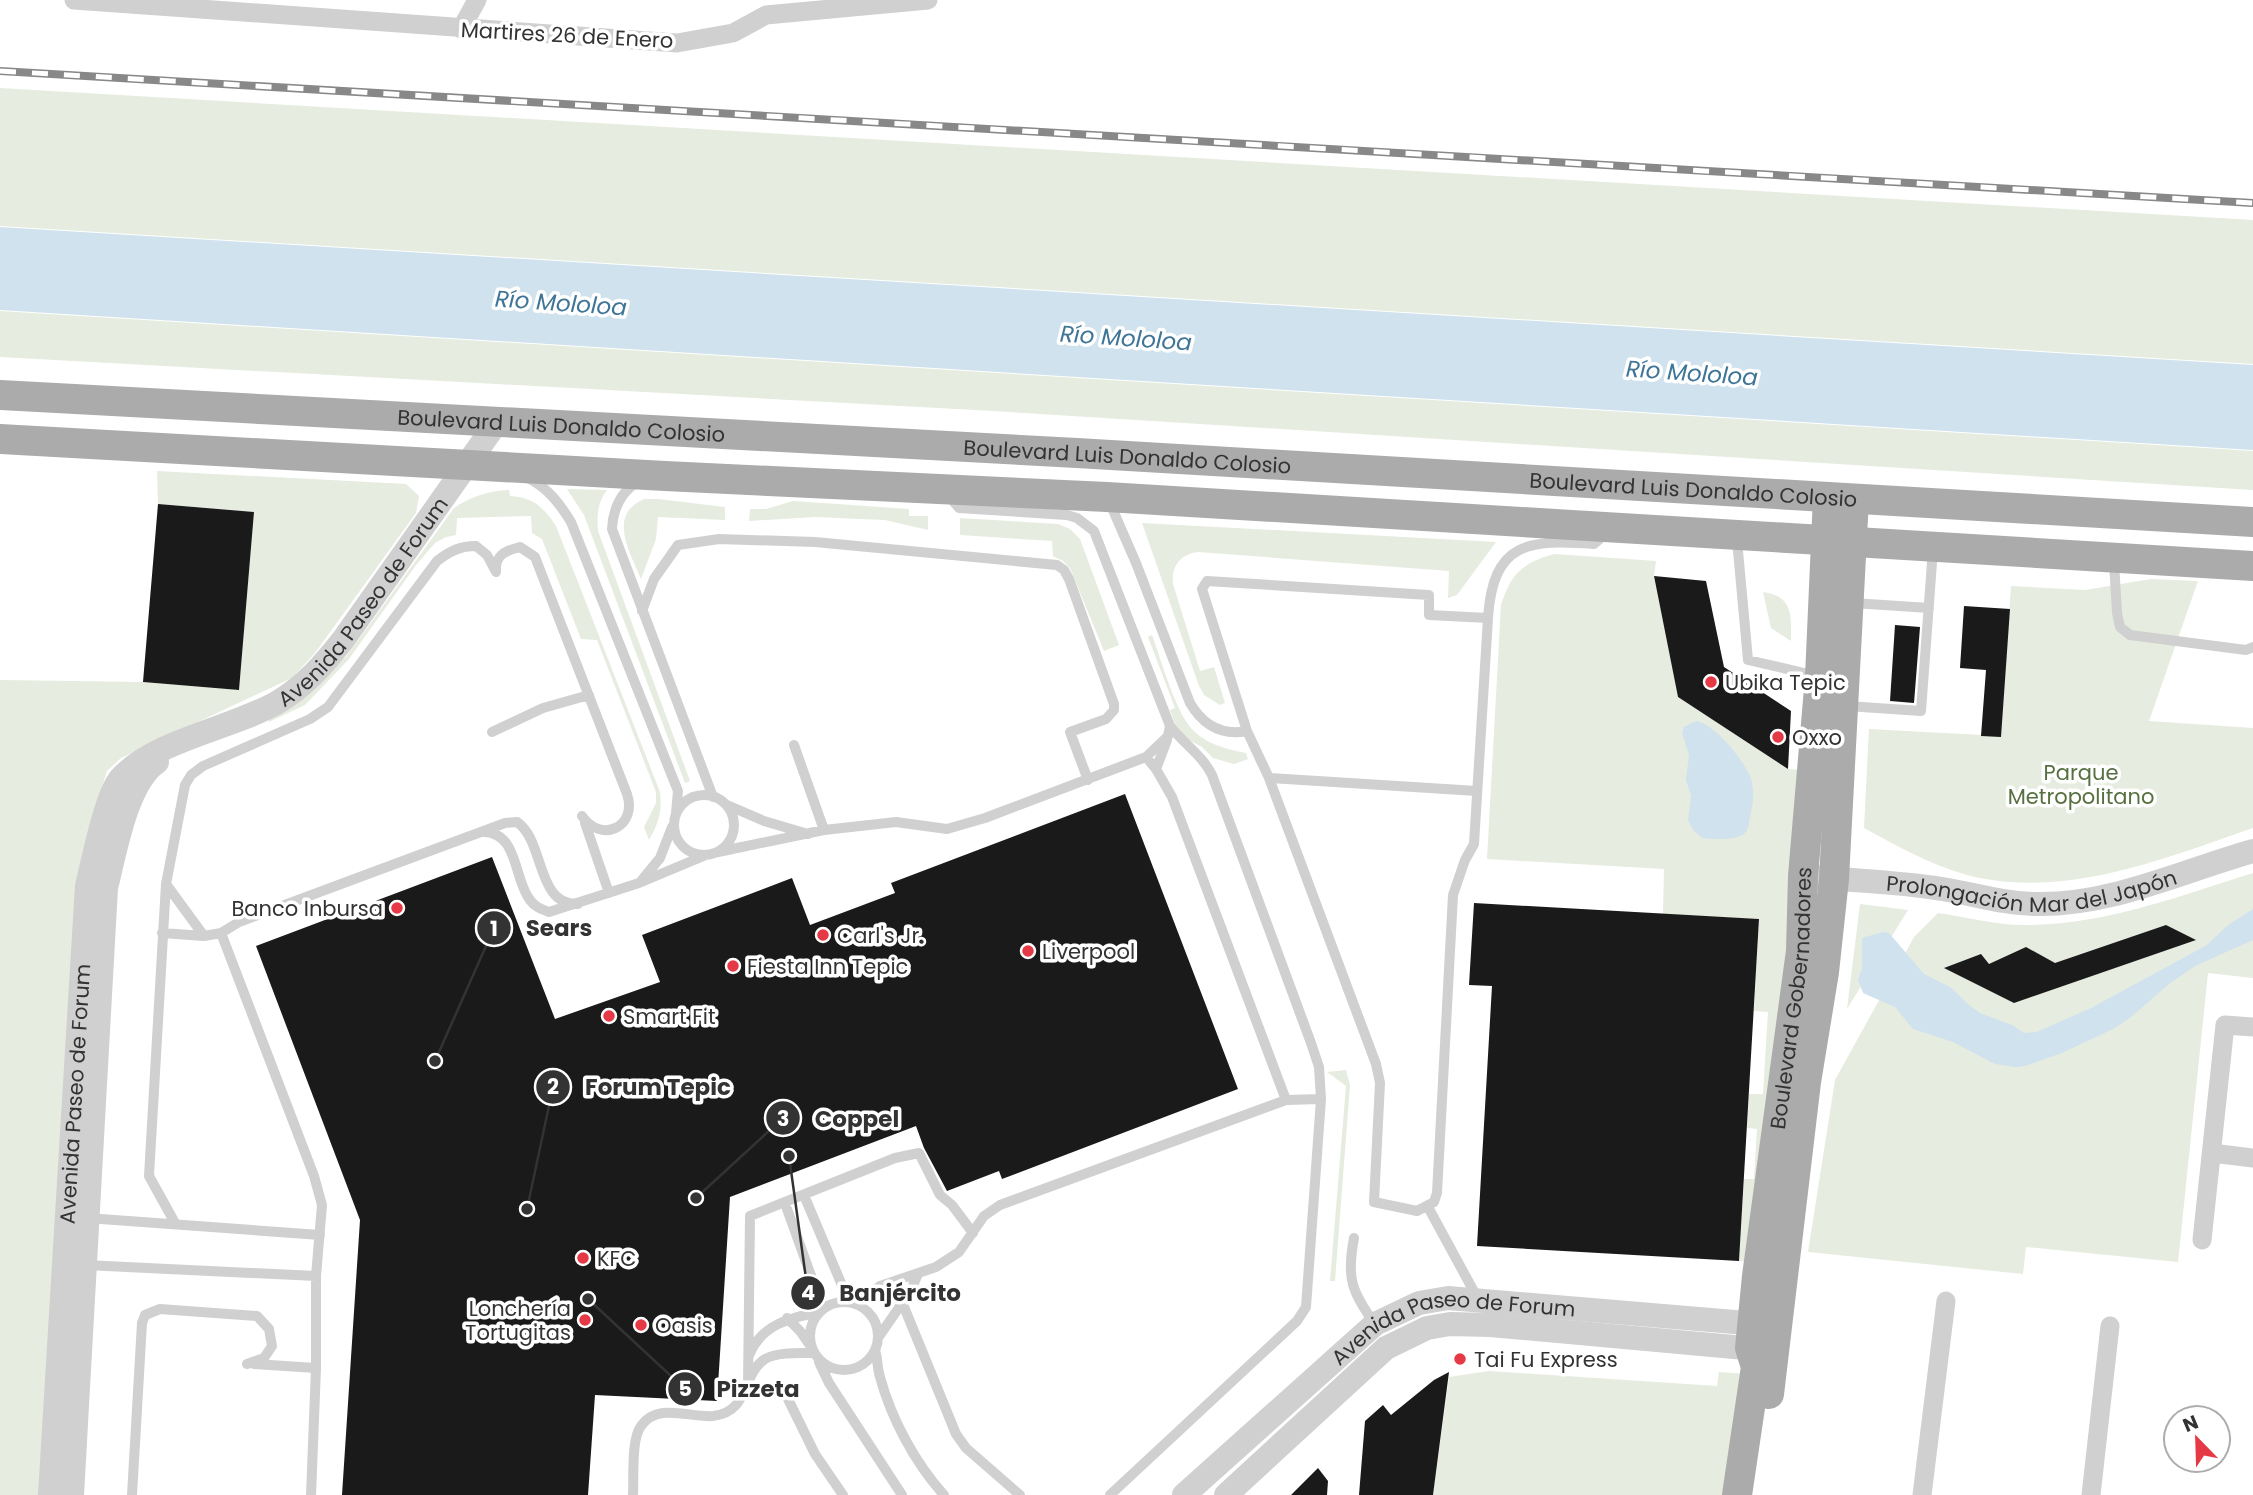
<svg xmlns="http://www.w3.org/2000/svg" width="2253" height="1495" font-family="Poppins,sans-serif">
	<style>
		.green { fill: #e6ecdf }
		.water { fill: #cfe2ee }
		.building { fill: #1a1a1a }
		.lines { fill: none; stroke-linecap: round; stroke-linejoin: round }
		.service { stroke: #d0d0d0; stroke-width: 10 }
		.minor { stroke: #d0d0d0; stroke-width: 19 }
		.tertiary { stroke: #d0d0d0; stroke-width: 24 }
		.primary { stroke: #ababab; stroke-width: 30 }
		.rail-casing { stroke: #888; stroke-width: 8 }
		.rail { stroke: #fff; stroke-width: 5; stroke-dasharray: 16; stroke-linecap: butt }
		.poi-dot { fill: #e63946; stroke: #fff; stroke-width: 2.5 }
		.labels { text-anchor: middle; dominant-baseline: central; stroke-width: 7; stroke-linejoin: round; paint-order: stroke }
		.street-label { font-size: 21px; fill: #333; stroke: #fff }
		.poi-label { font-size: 21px; fill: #333; stroke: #fff; text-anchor: start }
		.park-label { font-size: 21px; fill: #56703f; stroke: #fff }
		.water-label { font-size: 23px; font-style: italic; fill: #3f7597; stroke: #fff }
		.leader { fill: none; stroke: #333; stroke-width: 2.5 }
		.callout-dot { fill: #333; stroke: #fff; stroke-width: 2.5 }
		.mark-label { font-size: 21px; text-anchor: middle; font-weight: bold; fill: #fff }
		.callout-label { font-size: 23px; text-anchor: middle; font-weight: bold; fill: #333; stroke: #fff; stroke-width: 7; stroke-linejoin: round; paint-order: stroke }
	</style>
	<rect width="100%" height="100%" fill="#fff"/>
	<path class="green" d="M 0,88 L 2253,220 L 2253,364 L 0,226 Z
		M 0,311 L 2253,451 L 2253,490 L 994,411 L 0,357 Z
		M 157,471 L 406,484 L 419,496 L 416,513 L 315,653 L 292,678 L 121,758 L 107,771 L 99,796 L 46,1495 L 0,1495 L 0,680 L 143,682 L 239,690 L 254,512 L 158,504 Z
		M 567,489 L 607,490 C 597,503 597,515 598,531 L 690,781 L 685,783 L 584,515 Z
		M 509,490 L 510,496 C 533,497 544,508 556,526 L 660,792 C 662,811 659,823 649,840 L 644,827 L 656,803 L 656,792 L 597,640 L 581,639 L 542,539 L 532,533 L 531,516 L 457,518 L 456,535 L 446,537 L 435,543 L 416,565 L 349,659 L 305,705 L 269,722 L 269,720 L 346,657 L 454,508 C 472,496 488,491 509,490 Z
		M 644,499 L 658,499 L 725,507 L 725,520 L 658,517 L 656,539 L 641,579 C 630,552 607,515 644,499 Z
		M 793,501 L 909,509 L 909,516 L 928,516 L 928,530 L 885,520 L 815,517 L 749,521 L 750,509 L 766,509 Z
		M 960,518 L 1058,524 L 1070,529 L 1080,539 L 1119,645 L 1104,651 L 1070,568 L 1063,561 L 1053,556 L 1052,541 L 960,535 Z
		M 1142,523 L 1496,542 L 1457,595 L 1448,598 L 1449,571 L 1198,552 C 1180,554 1171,567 1173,584 L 1200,671 L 1214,667 L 1225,703 L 1220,705 L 1204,695 L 1199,686 Z
		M 1554,554 L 1656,561 L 1654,576 L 1678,697 L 1788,769 L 1802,770 L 1793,913 L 1744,1261 L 1739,1261 L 1744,1179 L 1754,1179 L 1757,1129 L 1747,1128 L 1749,1094 L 1763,1094 L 1768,1012 L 1754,1011 L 1759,919 L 1663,914 L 1664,869 L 1487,859 L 1501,605 C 1511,574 1522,563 1554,554 Z
		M 2151,579 L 2198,581 L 2149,721 L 2253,728 L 2253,828 C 2163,859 2064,900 1967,875 C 1931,865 1897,846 1864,828 L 1869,729 L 2001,736 L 2011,586 L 2085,590 Z
		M 1763,592 C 1794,596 1791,617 1791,641 L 1771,628 Z
		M 1152,635 C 1161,659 1175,710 1191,728 C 1205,744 1226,749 1246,753 L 1248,759 L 1234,764 L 1213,758 L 1202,747 L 1189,740 L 1176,727 L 1170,710 L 1175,708 L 1148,637 Z
		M 2253,873 L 2253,978 L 2208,973 L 2178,1262 L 2026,1247 L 2023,1274 L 1808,1252 L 1835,1080 L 1914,937 L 1938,913 C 1967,917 1999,926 2029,925 C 2108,924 2179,896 2253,873 Z
		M 1860,904 L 1908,910 L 1847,1009 Z
		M 1346,1070 L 1350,1085 L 1335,1281 L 1330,1281 L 1346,1086 L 1327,1072 Z
		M 1489,1371 L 1717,1386 L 1719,1372 L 1746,1374 L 1730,1495 L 1433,1495 L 1449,1377 Z"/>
	<path class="water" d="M 0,227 L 2253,365 L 2253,450 L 0,310 Z
		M 1696,721 C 1715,724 1745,761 1751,779 C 1755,792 1753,804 1750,817 C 1749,822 1749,829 1745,833 C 1738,841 1713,839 1702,838 L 1693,830 L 1688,820 L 1691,796 L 1686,780 L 1689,755 L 1682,733 L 1684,727 Z
		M 2253,909 L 2253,940 L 2195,966 L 2169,984 L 2131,1017 L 2115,1028 L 2062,1053 L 2025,1066 L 2015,1067 L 1995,1064 L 1953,1042 L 1913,1029 L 1895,1007 L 1863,993 L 1858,980 L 1862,968 L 1862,938 L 1883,932 L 1889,933 L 1924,974 L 1950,987 L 1969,1005 L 1980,1013 L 2012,1025 L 2024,1033 L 2037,1032 L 2091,1008 L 2207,945 L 2228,925 Z"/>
	<path class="building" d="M 158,504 L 254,512 L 239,690 L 143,682 Z
		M 1654,576 L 1706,581 L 1724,667 L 1791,711 L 1788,769 L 1678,697 Z
		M 1964,606 L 2010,609 L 2001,737 L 1981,736 L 1986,670 L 1960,668 Z
		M 1895,625 L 1920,627 L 1914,703 L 1890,701 Z
		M 1125,794 L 1238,1089 L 1002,1179 L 999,1171 L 947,1191 L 924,1148 L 916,1126 L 730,1197 L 717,1401 L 595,1395 L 588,1495 L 342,1495 L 360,1220 L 256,946 L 492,857 L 555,1019 L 660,982 L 642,935 L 792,878 L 810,925 L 895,893 L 891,883 Z
		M 1474,903 L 1759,919 L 1739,1261 L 1477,1246 L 1492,986 L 1469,985 Z
		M 2166,925 L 2196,940 L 2014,1003 L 1944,968 L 1981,954 L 1989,964 L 2026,947 L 2055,963 Z
		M 1449,1372 L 1433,1495 L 1359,1495 L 1365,1421 L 1383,1405 L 1391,1415 L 1434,1380 Z
		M 1318,1468 L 1328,1481 L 1327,1495 L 1291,1495 Z"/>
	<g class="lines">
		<path class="service" d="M 528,478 C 548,488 560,504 571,522 L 672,776 L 678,791 L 676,813
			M 637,482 C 620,493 613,510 612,529 L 713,797
			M 948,495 L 959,508 L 1067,515 L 1077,518 L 1094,531 L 1170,726 C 1184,744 1202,755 1212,775 L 1311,1043 L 1319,1067 L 1321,1099
			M 1109,501 L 1136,563 L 1190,703 C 1203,725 1221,736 1247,731
			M 1737,540 L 1748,660 L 1817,676
			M 2114,562 L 2117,613 L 2120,627 L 2130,635 L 2246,650 L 2253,647
			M 496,571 C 495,555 505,551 520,547 L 535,557 L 627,794 C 638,827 601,844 582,816
			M 1853,603 L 1929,608
			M 642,611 L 654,579 L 678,545 L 719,539 L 815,542 L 1057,565 L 1064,570 L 1069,579 L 1114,704 L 1114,710 L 1106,719 L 1070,732 L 1088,780
			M 1488,618 L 1429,615 L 1429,595 L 1207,581 L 1202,589 L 1247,731 L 1269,778 L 1376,1064 L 1380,1083 L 1374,1202 L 1417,1211 L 1434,1202 L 1437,1193 L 1453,895 L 1465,860 L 1474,844 L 1488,618 C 1493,542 1528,539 1594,544 L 1607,533
			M 1847,706 L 1921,711 L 1933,549
			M 492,732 L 543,708 L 589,695
			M 794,745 L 824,830
			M 1146,757 L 1168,736 L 1170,726
			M 1156,769 L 1167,740
			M 1269,778 L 1477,791
			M674 825a30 30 0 1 1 60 0a30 30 0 1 1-60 0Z
			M 727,805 L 764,821 L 808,834
			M 585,823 L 609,893
			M 481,832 C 519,830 513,879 530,900 C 535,907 541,909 549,912 L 639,883 L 706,855
			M 718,852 L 824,830 L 896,822 L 947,829 L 985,818 L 1146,757 L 1156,769 L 1172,797 L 1286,1100 L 1000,1205 L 984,1216 L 959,1252 L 936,1267 L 880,1286 L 855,1304
			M 642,880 L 660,858 L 672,827
			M 166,884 L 204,936
			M 162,933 L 204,936 L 221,933
			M 806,1200 L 849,1302
			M 1428,1207 L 1478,1299
			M 787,1209 L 823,1309
			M 87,1218 L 320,1235
			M 175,1223 L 149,1176 L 166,884 L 185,785 L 191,775 L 203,766 L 310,719 L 328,707 L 437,561 C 450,551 460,546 476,546 L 487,555 L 496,572
			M 1354,1238 C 1346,1280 1352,1290 1375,1325
			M 85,1265 L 316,1276
			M810 1336a34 34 0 1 1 68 0a34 34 0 1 1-68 0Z
			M 902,1302 L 956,1434 L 966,1448 L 1020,1495
			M 787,1318 L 800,1331 L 809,1344
			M 878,1338 L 911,1290 L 918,1274
			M 875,1350 C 878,1359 877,1368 880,1377 C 891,1418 915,1463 944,1495
			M 749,1355 C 762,1324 790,1318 819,1312
			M 819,1362 L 829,1383 L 902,1495
			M 254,1364 L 316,1368
			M 748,1385 L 750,1216 L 895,1158 L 919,1153 L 940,1195 L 952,1205 L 973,1233
			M 787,1397 L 815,1454 L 843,1495
			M 132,1495 L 142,1323 L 145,1315 L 160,1309 L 257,1316 L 269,1329 L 272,1346 L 264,1358 L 247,1364
			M 311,1495 L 316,1368 L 316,1276 L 322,1205 L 314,1176 L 221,933 L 239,922 L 505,823 L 517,822 C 545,841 536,906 578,904
			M 633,1495 C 634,1478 631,1439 641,1426 C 658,1402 689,1418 713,1416 C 750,1412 741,1375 765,1359 C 777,1352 798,1353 813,1353
			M 1110,1495 L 1297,1321 L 1306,1307 L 1321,1099 L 1286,1100"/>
		<path class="minor" d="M 74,0 L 677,43 L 733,33 L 766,15 L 928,0
			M 461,29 L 477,0
			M 2212,1153 L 2253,1158
			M 2202,1240 L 2225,1025 L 2253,1027
			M 1922,1495 L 1946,1301
			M 2091,1495 L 2110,1326"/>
		<g class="tertiary">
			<path id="s1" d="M 1815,877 C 1857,881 1901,882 1942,889 C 1974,894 2005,904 2037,904 C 2112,905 2182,871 2253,851"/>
			<path id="s2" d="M 50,1495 L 87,886 C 93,861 106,796 120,779 C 154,740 234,728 278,702 C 305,686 324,664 343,640 L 497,422"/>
			<path d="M 72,1495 L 106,888 C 115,853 126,783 157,762"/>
			<path id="s3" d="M 1184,1495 L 1375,1324 L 1419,1303 L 1448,1298 L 1770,1325"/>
			<path d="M 1226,1495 L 1386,1348 L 1427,1328 L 1450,1324 L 1490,1325 L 1767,1350"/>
		</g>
		<g class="primary">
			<path id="s4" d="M 0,395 L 1077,453 L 2253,522"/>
			<path d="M 0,439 L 665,476 L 1107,497 L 2253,566"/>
			<path d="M 1769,1394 L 1806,1082 L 1824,972 L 1834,879 L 1854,499"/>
			<path id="s5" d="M 1737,1495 L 1756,1367 L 1750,1348 L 1757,1276 L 1801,951 L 1803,876 L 1820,677 L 1828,497"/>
		</g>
		<defs>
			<path id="rail" d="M 0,71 L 2253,203"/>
		</defs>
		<use href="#rail" class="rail-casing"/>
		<use href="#rail" class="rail"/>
	</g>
	<g class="poi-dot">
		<circle cx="1711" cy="682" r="7"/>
		<circle cx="1778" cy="737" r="7"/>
		<circle cx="397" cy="908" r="7"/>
		<circle cx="823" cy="935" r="7"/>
		<circle cx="1028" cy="951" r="7"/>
		<circle cx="733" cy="966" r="7"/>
		<circle cx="609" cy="1016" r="7"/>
		<circle cx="583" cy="1258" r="7"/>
		<circle cx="585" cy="1320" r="7"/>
		<circle cx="641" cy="1325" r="7"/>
		<circle cx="1460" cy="1359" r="7"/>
	</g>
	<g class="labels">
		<g class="street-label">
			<text transform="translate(567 35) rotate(3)">Martires 26 de Enero</text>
			<text stroke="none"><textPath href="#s4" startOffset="562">Boulevard Luis Donaldo Colosio</textPath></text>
			<text stroke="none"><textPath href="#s4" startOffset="1129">Boulevard Luis Donaldo Colosio</textPath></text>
			<text stroke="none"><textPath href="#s4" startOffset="1696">Boulevard Luis Donaldo Colosio</textPath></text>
			<text stroke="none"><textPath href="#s2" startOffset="1032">Avenida Paseo de Forum</textPath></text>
			<text stroke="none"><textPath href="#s1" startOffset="219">Prolongación Mar del Japón</textPath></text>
			<text stroke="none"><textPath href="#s5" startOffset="502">Boulevard Gobernadores</textPath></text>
			<text stroke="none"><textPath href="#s2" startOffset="402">Avenida Paseo de Forum</textPath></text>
			<text stroke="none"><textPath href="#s3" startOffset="332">Avenida Paseo de Forum</textPath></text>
		</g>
		<g class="poi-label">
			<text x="1725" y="682">Ubika Tepic</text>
			<text x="1792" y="737">Oxxo</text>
			<text x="383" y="908" text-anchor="end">Banco Inbursa</text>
			<text x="837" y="935">Carl's Jr.</text>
			<text x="1042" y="951">Liverpool</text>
			<text x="747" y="966">Fiesta Inn Tepic</text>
			<text x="623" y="1016">Smart Fit</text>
			<text x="597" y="1258">KFC</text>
			<text x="571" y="1308" text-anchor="end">Lonchería<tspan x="571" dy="24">Tortugitas</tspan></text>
			<text x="655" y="1325">Oasis</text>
			<text x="1474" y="1359">Tai Fu Express</text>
		</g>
		<g class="park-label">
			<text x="2081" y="772">Parque<tspan x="2081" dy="24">Metropolitano</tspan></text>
		</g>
		<g class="water-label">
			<text transform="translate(561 303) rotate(4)">Río Mololoa</text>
			<text transform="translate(1126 338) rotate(4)">Río Mololoa</text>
			<text transform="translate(1692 373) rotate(4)">Río Mololoa</text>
		</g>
	</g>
	<path class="leader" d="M435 1061L494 928M527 1209L553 1087M696 1198L783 1118M789 1156L808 1293M588 1299L685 1389"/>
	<g class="callout-dot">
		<circle cx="435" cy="1061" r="7"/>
		<circle cx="527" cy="1209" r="7"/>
		<circle cx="696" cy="1198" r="7"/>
		<circle cx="789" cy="1156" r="7"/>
		<circle cx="588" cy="1299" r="7"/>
		<circle cx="494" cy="928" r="18"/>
		<circle cx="553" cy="1087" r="18"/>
		<circle cx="783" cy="1118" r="18"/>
		<circle cx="808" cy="1293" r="18"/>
		<circle cx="685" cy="1389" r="18"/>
	</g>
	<g class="mark-label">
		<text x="494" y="936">1</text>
		<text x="553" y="1094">2</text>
		<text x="783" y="1126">3</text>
		<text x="808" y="1300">4</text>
		<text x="685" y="1396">5</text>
	</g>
	<g class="callout-label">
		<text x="559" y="936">Sears</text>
		<text x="658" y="1095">Forum Tepic</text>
		<text x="857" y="1127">Coppel</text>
		<text x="900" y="1301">Banjército</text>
		<text x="758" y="1397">Pizzeta</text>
	</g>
	<g transform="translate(2197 1439) rotate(337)"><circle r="33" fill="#ffffff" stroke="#adadad" stroke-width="2"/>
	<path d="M0-5L12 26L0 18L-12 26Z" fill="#e63946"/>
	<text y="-10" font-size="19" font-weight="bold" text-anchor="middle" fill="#333333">N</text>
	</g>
</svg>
